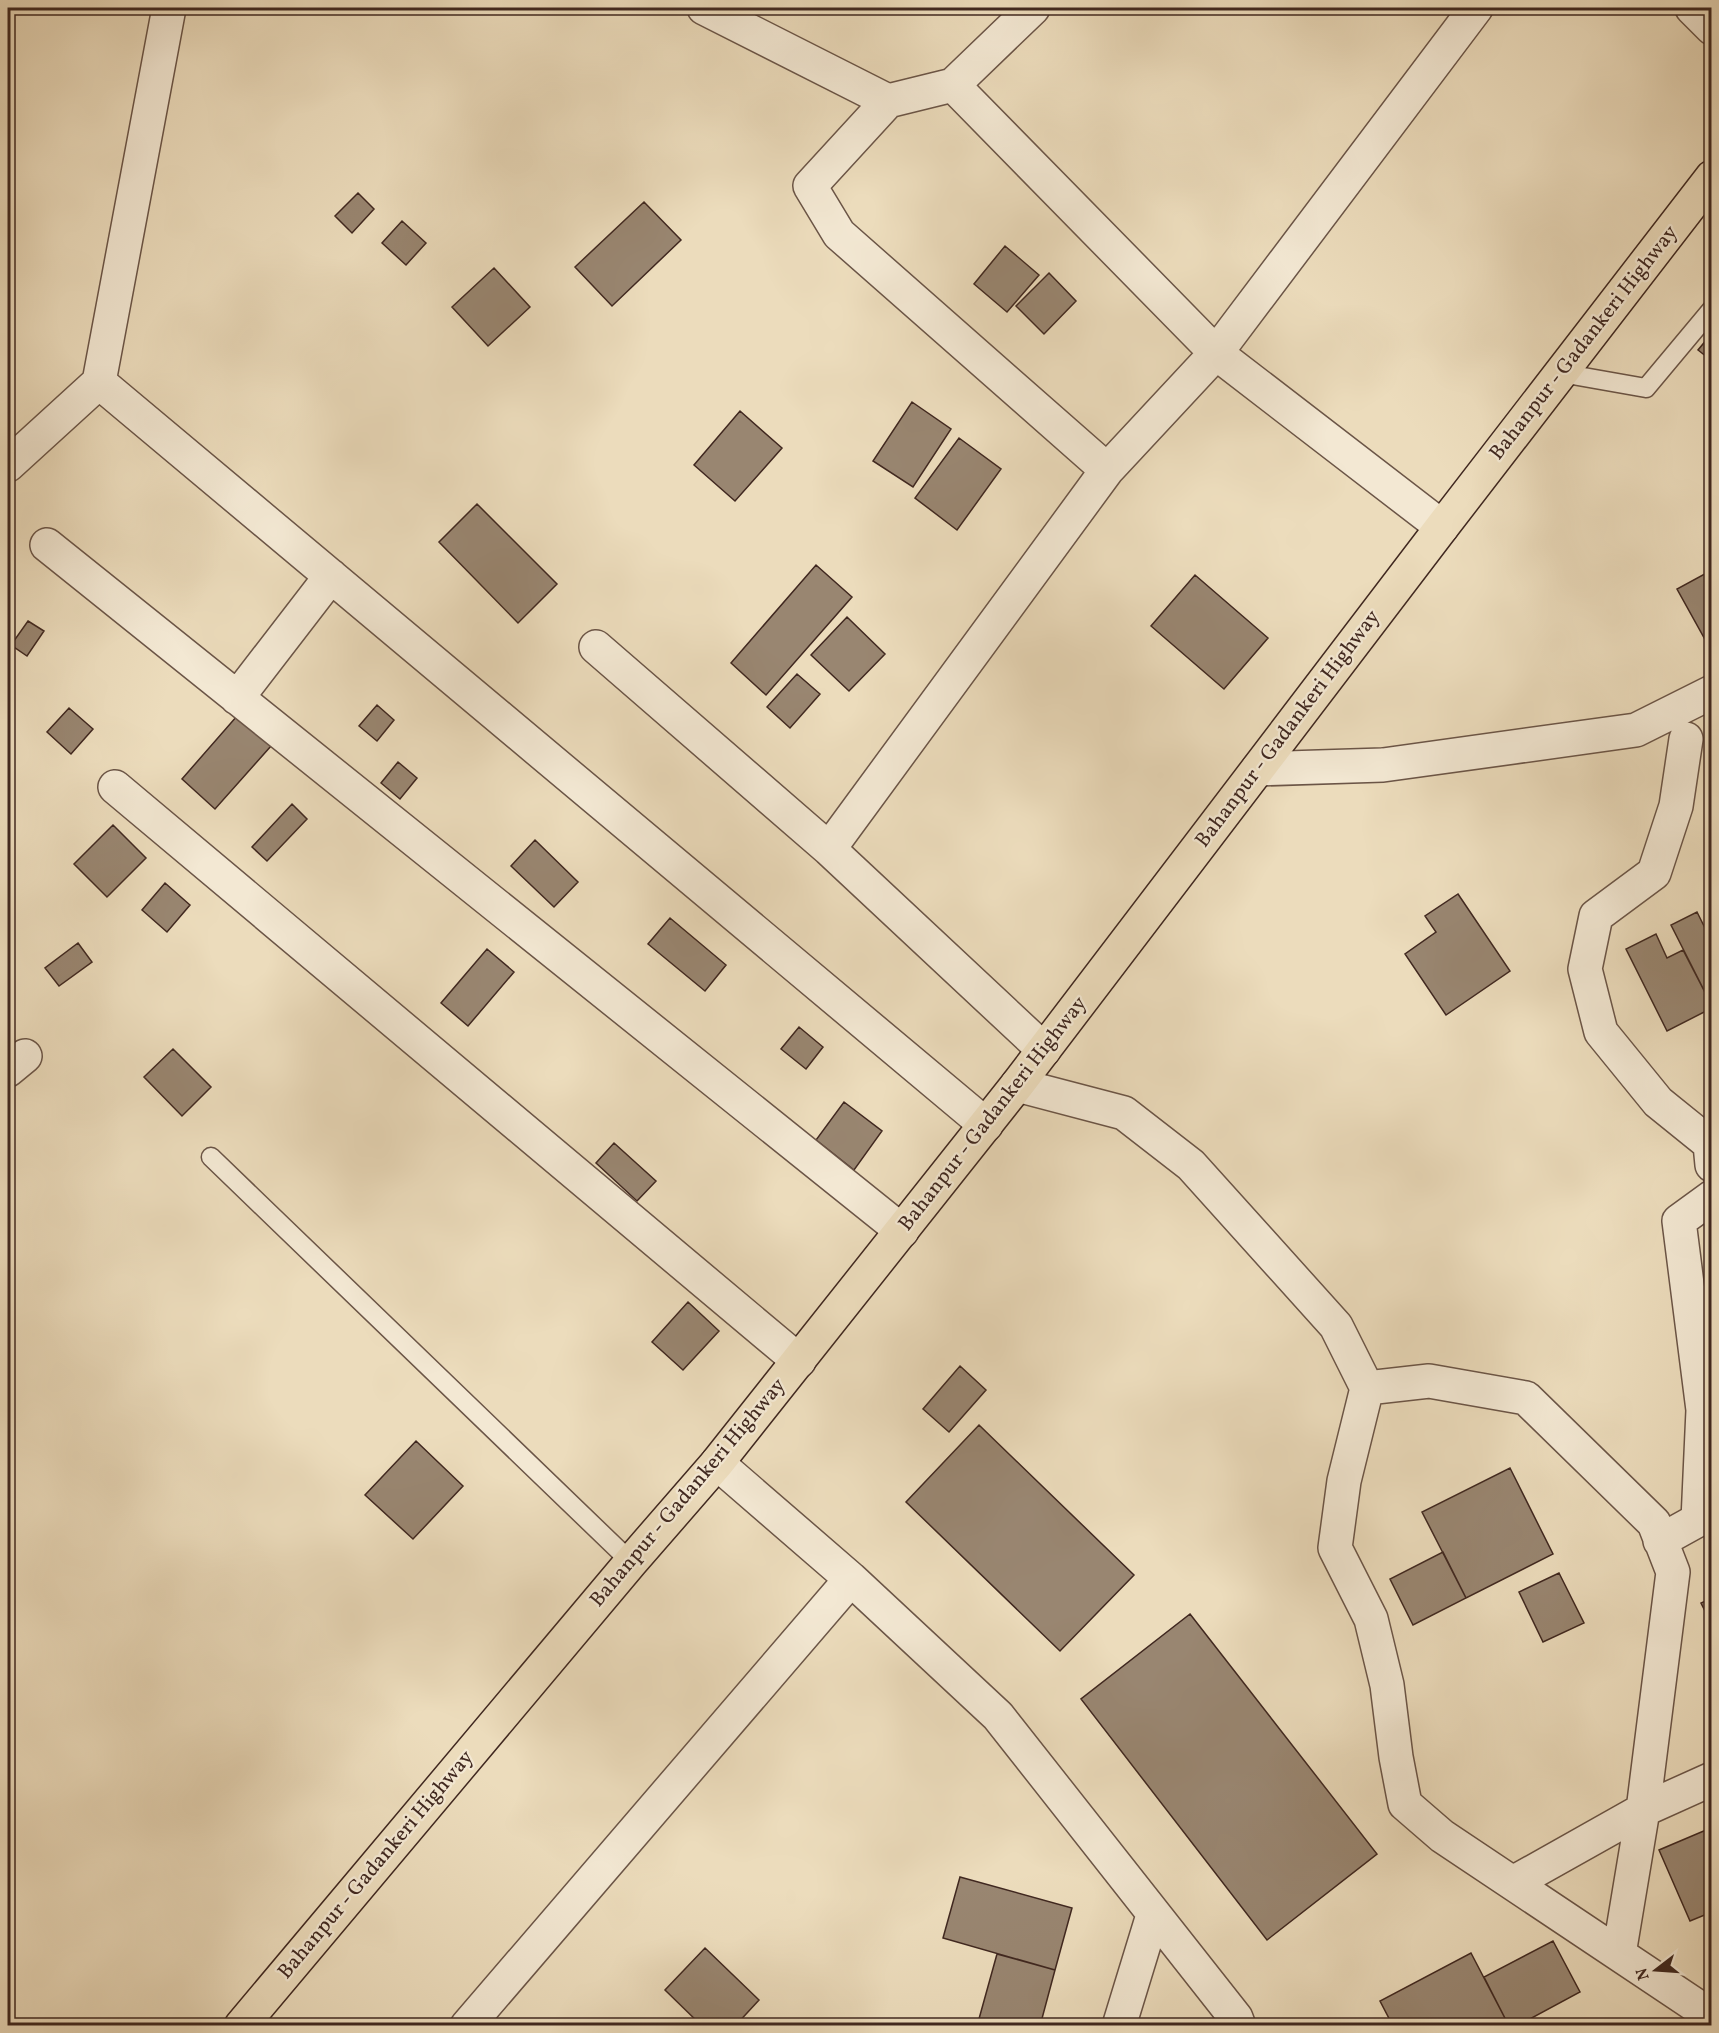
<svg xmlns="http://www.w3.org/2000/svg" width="1719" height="2033" font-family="Vollkorn,serif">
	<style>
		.building { fill: #998671; stroke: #402820; stroke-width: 1.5 }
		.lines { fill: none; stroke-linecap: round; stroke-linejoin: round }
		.lane-casing { stroke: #6b5547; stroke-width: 21 }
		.street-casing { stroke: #6b5547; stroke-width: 36 }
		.highway-casing { stroke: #402820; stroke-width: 36 }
		.lane { stroke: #f3e8d3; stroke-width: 18 }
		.street { stroke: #f3e8d3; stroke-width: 33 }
		.highway { stroke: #ecdcbc; stroke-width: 33 }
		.labels { text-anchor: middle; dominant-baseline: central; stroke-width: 4.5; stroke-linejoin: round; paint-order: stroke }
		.street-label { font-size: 21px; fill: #402820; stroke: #f3e8d3 }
	</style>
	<rect width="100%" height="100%" fill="#ecdcbc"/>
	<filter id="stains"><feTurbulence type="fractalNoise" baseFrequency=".00333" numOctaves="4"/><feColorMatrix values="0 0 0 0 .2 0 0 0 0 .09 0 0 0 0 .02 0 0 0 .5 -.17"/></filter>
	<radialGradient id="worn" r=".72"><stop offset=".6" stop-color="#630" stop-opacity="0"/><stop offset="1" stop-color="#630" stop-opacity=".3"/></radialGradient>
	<path class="building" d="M 358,193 L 374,209 L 352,233 L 335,216 Z
		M 644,202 L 681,240 L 612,306 L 575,267 Z
		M 402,221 L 426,243 L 406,265 L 382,243 Z
		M 1005,246 L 1039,275 L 1007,312 L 974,284 Z
		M 494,268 L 530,307 L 488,346 L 452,307 Z
		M 1049,273 L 1076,301 L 1044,334 L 1016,306 Z
		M 1712,333 L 1712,361 L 1698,350 Z
		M 912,402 L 951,429 L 913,487 L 873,461 Z
		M 740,411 L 782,448 L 735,501 L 694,465 Z
		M 959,438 L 1001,469 L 957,530 L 915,498 Z
		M 477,504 L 557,584 L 518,623 L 439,542 Z
		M 816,565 L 852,597 L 766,695 L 731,663 Z
		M 1712,570 L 1712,652 L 1677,589 Z
		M 1195,575 L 1268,638 L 1224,689 L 1151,626 Z
		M 847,617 L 885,654 L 849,691 L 811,655 Z
		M 28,621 L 44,631 L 27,656 L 11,645 Z
		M 797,674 L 820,694 L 790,728 L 767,707 Z
		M 377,705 L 394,720 L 377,741 L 359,726 Z
		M 69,708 L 93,729 L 71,754 L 47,732 Z
		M 237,716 L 271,746 L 215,809 L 182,779 Z
		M 398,762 L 417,778 L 400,799 L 381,783 Z
		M 292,804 L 307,819 L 267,861 L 252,847 Z
		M 113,825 L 146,858 L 107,897 L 74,864 Z
		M 535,840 L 578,882 L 554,907 L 511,866 Z
		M 165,883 L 190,905 L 167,932 L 142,910 Z
		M 1458,894 L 1510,971 L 1446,1015 L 1405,954 L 1436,932 L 1425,916 Z
		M 1697,912 L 1710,938 L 1712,937 L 1712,1006 L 1671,925 Z
		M 670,918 L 726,965 L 705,991 L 648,944 Z
		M 1656,934 L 1667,958 L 1683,950 L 1712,1006 L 1712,1008 L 1667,1031 L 1626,949 Z
		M 78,943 L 92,962 L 59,986 L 45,968 Z
		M 487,949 L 514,972 L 468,1026 L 441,1003 Z
		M 799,1027 L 823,1047 L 806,1069 L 781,1049 Z
		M 173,1049 L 211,1087 L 182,1116 L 144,1077 Z
		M 844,1102 L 882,1131 L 854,1170 L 816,1140 Z
		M 614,1143 L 656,1181 L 637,1201 L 596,1163 Z
		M 688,1302 L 719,1331 L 683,1370 L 652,1342 Z
		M 960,1366 L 986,1390 L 949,1432 L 923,1409 Z
		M 979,1425 L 1134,1575 L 1060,1651 L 906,1502 Z
		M 416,1441 L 463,1486 L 413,1539 L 365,1495 Z
		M 1510,1468 L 1553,1554 L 1466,1598 L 1422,1512 Z
		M 1443,1552 L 1466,1598 L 1413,1625 L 1390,1579 Z
		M 1559,1573 L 1584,1623 L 1543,1642 L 1519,1592 Z
		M 1712,1598 L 1712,1625 L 1701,1603 Z
		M 1190,1614 L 1377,1854 L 1267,1940 L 1081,1699 Z
		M 1706,1830 L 1712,1844 L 1712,1912 L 1690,1921 L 1659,1850 Z
		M 960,1877 L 1072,1908 L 1055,1970 L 943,1938 Z
		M 1553,1941 L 1580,1992 L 1517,2026 L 1509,2026 L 1484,1977 Z
		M 705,1948 L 759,2000 L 735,2026 L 702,2026 L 665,1990 Z
		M 1471,1953 L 1509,2026 L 1393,2026 L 1380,2001 Z
		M 997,1954 L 1055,1970 L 1040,2026 L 977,2026 Z"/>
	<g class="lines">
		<defs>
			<path id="lane" d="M 1561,373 L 1646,388 L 1712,309
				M 211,1157 L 631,1562"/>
			<path id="street" d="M 704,8 L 888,101 L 953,85 L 1033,8
				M 1692,8 L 1712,28
				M 953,85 L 1216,353 L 1442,527
				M 888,101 L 810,186 L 839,234 L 1107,470
				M 99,382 L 986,1125
				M 8,465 L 99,382 L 169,8
				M 47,545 L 902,1231
				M 596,647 L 829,849 L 1044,1050
				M 237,698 L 331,576
				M 1686,739 L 1676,806 L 1654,873 L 1596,916 L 1585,969 L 1601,1032 L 1658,1102 L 1710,1144 L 1712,1165
				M 1258,769 L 1383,765 L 1636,730 L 1712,692
				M 115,787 L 799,1361
				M 829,849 L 1107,470 L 1216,353 L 1476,8
				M 8,1070 L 25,1056
				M 1017,1085 L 1124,1113 L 1191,1165 L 1336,1326 L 1367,1388 L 1344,1481 L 1335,1548 L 1371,1619 L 1387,1685 L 1396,1757 L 1405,1804 L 1442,1836 L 1707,2013 L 1712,2020
				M 1367,1388 L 1429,1381 L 1526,1398 L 1654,1523 L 1673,1572 L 1643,1810 L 1619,1954
				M 717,1463 L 851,1579 L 998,1716 L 1236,2018 L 1239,2026
				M 1660,1541 L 1698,1520 L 1703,1410 L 1679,1221 L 1712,1197
				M 1513,1883 L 1643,1810 L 1712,1779
				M 467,2026 L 851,1579
				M 1119,2026 L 1153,1915"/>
			<path id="highway" d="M 241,2026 L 631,1562 L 717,1463 L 1017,1085 L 1442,527 L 1712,177"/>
		</defs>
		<use href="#lane" class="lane-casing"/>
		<use href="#street" class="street-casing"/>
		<use href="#highway" class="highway-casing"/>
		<use href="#lane" class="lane"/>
		<use href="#street" class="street"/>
		<use href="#highway" class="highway"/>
	</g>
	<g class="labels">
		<g class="street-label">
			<text transform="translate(1584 343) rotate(-52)">Bahanpur - Gadankeri Highway</text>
			<text transform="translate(1288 729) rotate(-53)">Bahanpur - Gadankeri Highway</text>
			<text transform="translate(993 1114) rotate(-52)">Bahanpur - Gadankeri Highway</text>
			<text transform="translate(688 1493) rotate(-50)">Bahanpur - Gadankeri Highway</text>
			<text transform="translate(376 1865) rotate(-50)">Bahanpur - Gadankeri Highway</text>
		</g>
	</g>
	<rect width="1719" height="2033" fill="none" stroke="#ecdcbc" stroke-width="30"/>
	<rect x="9" y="9" width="1701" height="2015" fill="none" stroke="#402820" stroke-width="3"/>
	<rect x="15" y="15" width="1689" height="2003" fill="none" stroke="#402820" stroke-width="1.5"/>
	<g transform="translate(1656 1970) rotate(253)" stroke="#f3e8d3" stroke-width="4.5" paint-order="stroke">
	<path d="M0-4.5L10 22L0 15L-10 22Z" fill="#402820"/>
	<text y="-9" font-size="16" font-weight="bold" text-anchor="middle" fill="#402820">N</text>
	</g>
	<rect width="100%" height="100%" filter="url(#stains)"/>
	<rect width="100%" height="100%" fill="url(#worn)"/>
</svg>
